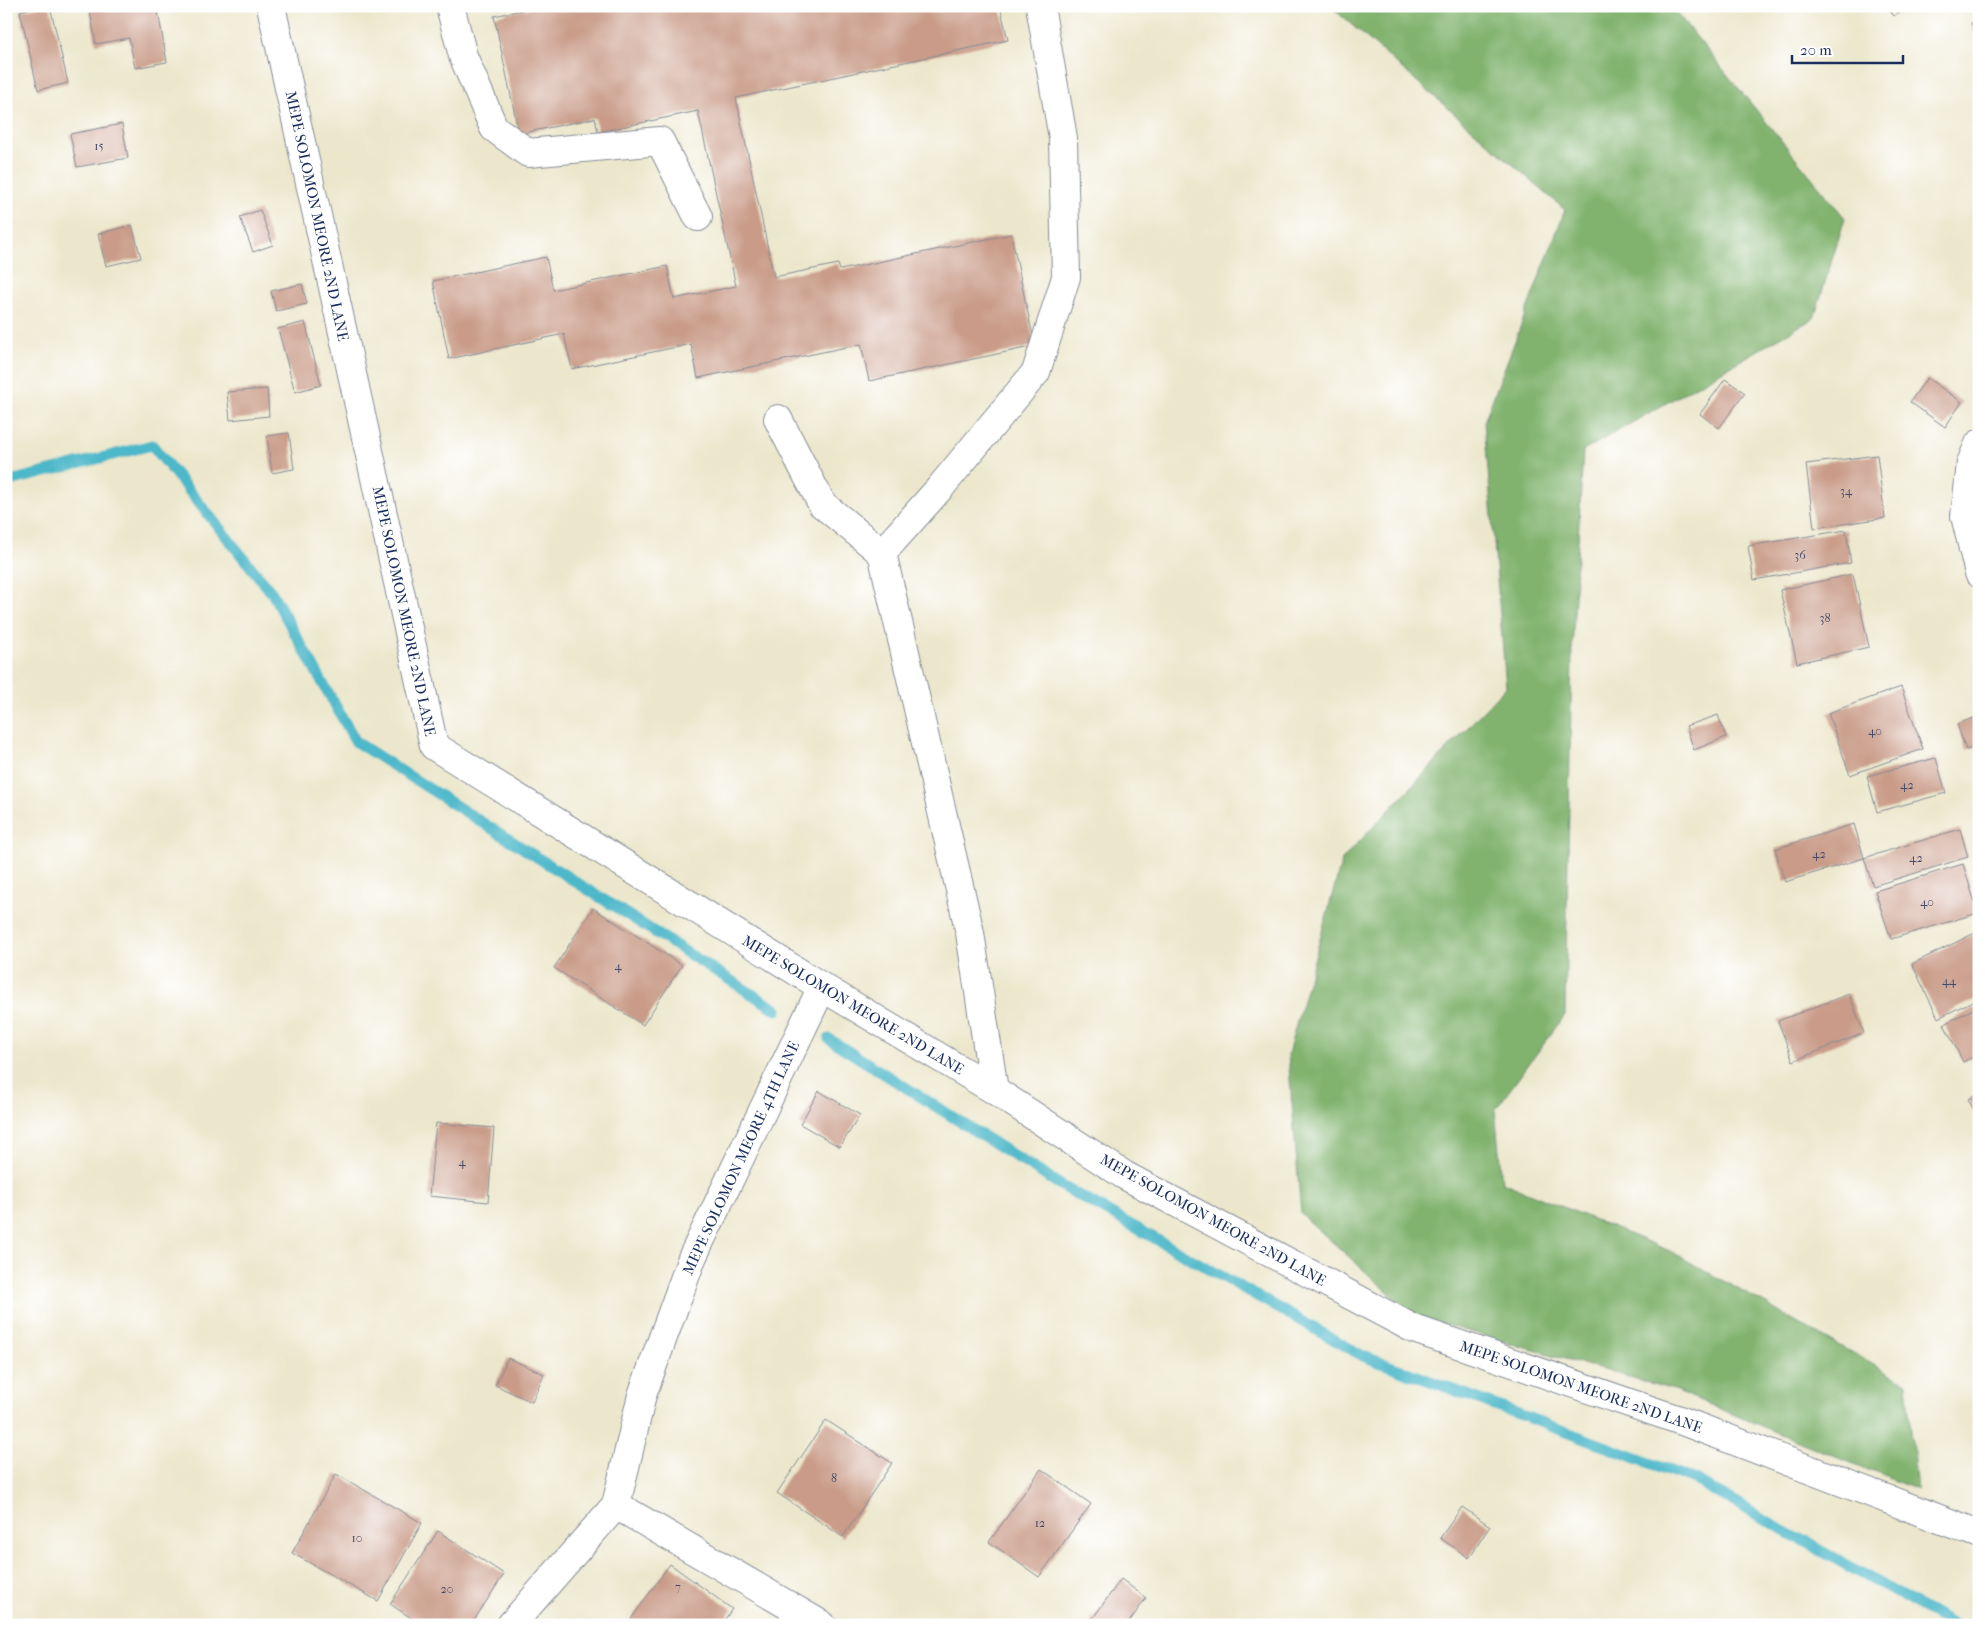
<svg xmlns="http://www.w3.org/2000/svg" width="1985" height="1631" font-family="'IM FELL French Canon',serif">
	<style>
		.forest { fill: #81b36e; stroke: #4e7166 }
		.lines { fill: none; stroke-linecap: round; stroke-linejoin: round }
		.stream { stroke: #4db8c9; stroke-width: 11 }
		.building { fill: #c99b88 }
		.minor-casing { stroke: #848b95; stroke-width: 30 }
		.major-casing { stroke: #848b95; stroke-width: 30 }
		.minor { stroke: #fff; stroke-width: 28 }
		.major { stroke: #fff; stroke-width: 28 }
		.labels { text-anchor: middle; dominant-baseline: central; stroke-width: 4; stroke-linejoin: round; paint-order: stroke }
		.number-label { font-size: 12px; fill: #464a68 }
		.street-label { font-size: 15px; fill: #1b2f5e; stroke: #fff }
	</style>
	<rect width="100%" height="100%" fill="#fff"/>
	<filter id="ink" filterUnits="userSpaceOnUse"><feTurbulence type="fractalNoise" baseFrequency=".02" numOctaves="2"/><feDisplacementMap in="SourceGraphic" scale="10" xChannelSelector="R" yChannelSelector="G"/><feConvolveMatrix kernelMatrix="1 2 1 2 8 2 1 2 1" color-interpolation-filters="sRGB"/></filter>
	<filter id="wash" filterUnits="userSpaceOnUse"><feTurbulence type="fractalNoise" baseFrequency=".0096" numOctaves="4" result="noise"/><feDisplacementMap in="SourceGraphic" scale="20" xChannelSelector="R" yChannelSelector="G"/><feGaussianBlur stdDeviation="1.12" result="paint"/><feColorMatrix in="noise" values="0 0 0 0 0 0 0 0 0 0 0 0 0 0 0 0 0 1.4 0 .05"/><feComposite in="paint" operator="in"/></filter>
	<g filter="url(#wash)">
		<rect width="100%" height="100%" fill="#ece7cc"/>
		<path class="forest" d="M 1330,6 L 1671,6 L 1845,218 L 1814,318 L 1583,451 L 1572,652 L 1565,1015 L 1495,1110 L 1502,1182 L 1670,1251 L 1906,1383 L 1917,1490 L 1674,1390 L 1415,1316 L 1301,1214 L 1288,1054 L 1342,860 L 1506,687 L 1484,422 L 1565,210 Z"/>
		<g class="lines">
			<path class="stream" d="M 6,482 L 152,445 L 272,593 L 356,742 L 777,1010
				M 829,1039 L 1062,1186 L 1363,1356 L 1695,1480 L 1953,1625"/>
		</g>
		<g id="blocks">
			<path class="building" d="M 41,6 L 50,6 L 68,83 L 38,90 L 20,11 Z
				M 89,6 L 157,6 L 167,62 L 135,68 L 129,38 L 96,44 Z
				M 541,6 L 711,6 L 712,10 L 731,6 L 1000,6 L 1008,40 L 736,98 L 774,277 L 838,264 L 840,270 L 1011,234 L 1035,346 L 869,381 L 861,344 L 698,378 L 691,344 L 572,369 L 564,334 L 449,359 L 433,281 L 546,257 L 553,290 L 667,266 L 674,299 L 736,286 L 698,111 L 598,132 L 595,118 L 519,134 L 494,16 Z
				M 1885,6 L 1906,6 L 1894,16 Z
				M 1979,20 L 1979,43 L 1971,23 Z
				M 122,124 L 128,158 L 77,167 L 70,134 Z
				M 260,210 L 273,245 L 253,252 L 240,217 Z
				M 132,225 L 141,258 L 106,266 L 98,234 Z
				M 302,284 L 307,304 L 276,311 L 271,291 Z
				M 305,322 L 321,385 L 295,392 L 278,329 Z
				M 1927,378 L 1962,402 L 1945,427 L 1910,402 Z
				M 1725,379 L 1745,393 L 1719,428 L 1700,414 Z
				M 267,389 L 269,416 L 230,420 L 227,392 Z
				M 289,433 L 294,469 L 272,473 L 267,436 Z
				M 1877,455 L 1885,518 L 1814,528 L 1806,464 Z
				M 1846,530 L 1851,563 L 1754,580 L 1748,546 Z
				M 1853,574 L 1869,647 L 1797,663 L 1780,590 Z
				M 1901,687 L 1923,749 L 1850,775 L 1828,713 Z
				M 1718,715 L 1726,737 L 1694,750 L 1686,726 Z
				M 1979,716 L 1979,746 L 1966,750 L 1957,724 Z
				M 1936,758 L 1946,793 L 1877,812 L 1867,776 Z
				M 1854,824 L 1864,858 L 1785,882 L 1775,849 Z
				M 1960,829 L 1968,857 L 1873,886 L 1864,858 Z
				M 1963,864 L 1978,913 L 1891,939 L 1875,891 Z
				M 593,908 L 682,965 L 643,1025 L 554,968 Z
				M 1979,931 L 1979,998 L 1938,1018 L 1912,964 Z
				M 1849,994 L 1864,1033 L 1793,1061 L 1778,1021 Z
				M 1979,1006 L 1979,1054 L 1963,1062 L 1944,1024 Z
				M 819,1091 L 860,1115 L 840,1147 L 800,1124 Z
				M 1979,1094 L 1979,1120 L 1968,1099 Z
				M 436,1123 L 494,1128 L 488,1202 L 429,1196 Z
				M 508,1358 L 544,1374 L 532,1402 L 495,1385 Z
				M 826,1420 L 892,1463 L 843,1537 L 777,1493 Z
				M 1041,1469 L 1091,1504 L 1039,1577 L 989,1542 Z
				M 336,1474 L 422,1523 L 378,1601 L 292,1553 Z
				M 1462,1507 L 1490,1526 L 1469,1558 L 1440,1538 Z
				M 438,1531 L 504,1574 L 471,1625 L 422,1625 L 390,1604 Z
				M 670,1564 L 732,1609 L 721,1625 L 638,1625 L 631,1619 Z
				M 1121,1579 L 1146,1598 L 1127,1625 L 1088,1625 Z"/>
		</g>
	</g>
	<g filter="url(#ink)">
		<use href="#blocks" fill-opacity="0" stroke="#848b95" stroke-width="1"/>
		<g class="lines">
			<defs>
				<path id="minor" d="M 271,6 L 434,746 L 822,987 L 994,1090 L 1124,1175 L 1414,1329 L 1682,1421 L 1979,1534
					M 450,6 L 463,56 L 494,128 L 528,153 L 660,141 L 698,217
					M 778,419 L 822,504 L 882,553 L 939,489 L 1036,372 L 1066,277 L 1063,138 L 1040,6
					M 882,553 L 970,933 L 994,1090
					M 616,1505 L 822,1625
					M 511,1625 L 616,1505 L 642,1395 L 692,1258 L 822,987"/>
				<path id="major" d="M 1979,444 L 1971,463 L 1965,516 L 1979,573"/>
			</defs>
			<use href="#minor" class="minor-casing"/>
			<use href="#major" class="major-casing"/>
			<use href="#minor" class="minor"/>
			<use href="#major" class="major"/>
		</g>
	</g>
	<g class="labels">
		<g class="number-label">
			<text x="99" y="146">15</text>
			<text x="1846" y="491">34</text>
			<text x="1800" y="555">36</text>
			<text x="1825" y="618">38</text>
			<text x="1875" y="731">40</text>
			<text x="1907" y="785">42</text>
			<text x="1819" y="854">42</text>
			<text x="1916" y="858">42</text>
			<text x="1927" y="902">40</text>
			<text x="618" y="966">4</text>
			<text x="1949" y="981">44</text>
			<text x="462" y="1162">4</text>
			<text x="834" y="1478">8</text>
			<text x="1040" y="1523">12</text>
			<text x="357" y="1538">10</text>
			<text x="678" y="1587">7</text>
			<text x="447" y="1589">20</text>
		</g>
		<g class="street-label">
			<text transform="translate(317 216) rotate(78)">MEPE SOLOMON MEORE 2ND LANE</text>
			<text transform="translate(404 611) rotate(78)">MEPE SOLOMON MEORE 2ND LANE</text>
			<text transform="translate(853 1005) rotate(31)">MEPE SOLOMON MEORE 2ND LANE</text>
			<text transform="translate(741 1158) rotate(-65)">MEPE SOLOMON MEORE 4TH LANE</text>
			<text transform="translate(1213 1220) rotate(29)">MEPE SOLOMON MEORE 2ND LANE</text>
			<text transform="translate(1581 1387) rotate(19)">MEPE SOLOMON MEORE 2ND LANE</text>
		</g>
	</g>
	<rect width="1985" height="1631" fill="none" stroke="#fff" stroke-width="25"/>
	<path d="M1792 55v8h111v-8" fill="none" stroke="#1b2f5e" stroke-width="2.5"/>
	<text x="1800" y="55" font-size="15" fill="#1b2f5e" stroke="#ffffff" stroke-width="4" paint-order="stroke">20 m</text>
</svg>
